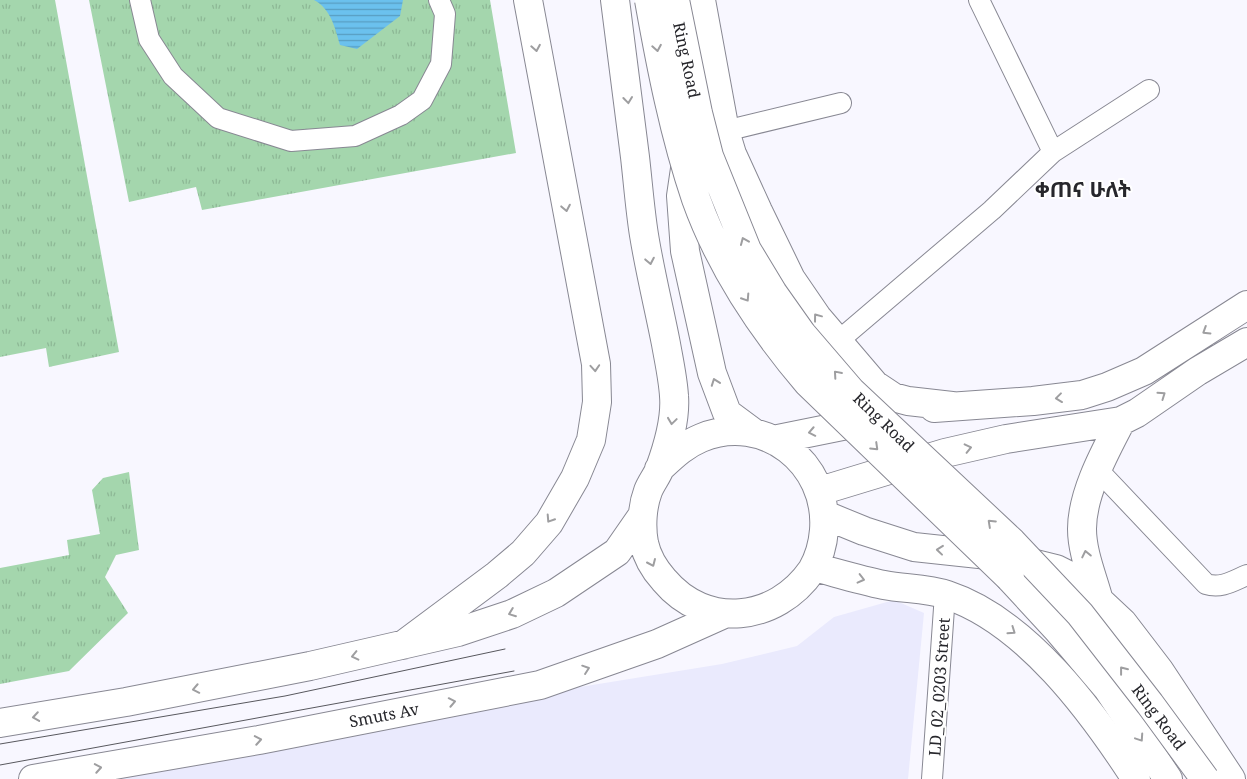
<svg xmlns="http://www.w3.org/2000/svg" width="1247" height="779" font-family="'Noto Serif','Noto Sans Ethiopic',serif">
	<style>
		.built { fill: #eaeafd }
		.park { fill: url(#park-tufts) }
		.water { fill: url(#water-rules) }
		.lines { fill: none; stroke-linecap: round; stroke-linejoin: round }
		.minor-casing { stroke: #888893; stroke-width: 22 }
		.primary-casing { stroke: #888893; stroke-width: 30 }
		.trunk-casing { stroke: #888893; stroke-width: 30 }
		.minor { stroke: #fff; stroke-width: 20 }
		.primary { stroke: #fff; stroke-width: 28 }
		.trunk { stroke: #fff; stroke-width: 28 }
		.tram { stroke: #58585e; stroke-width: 1 }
		.trunk-bridge-casing { stroke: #888893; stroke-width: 30; stroke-linecap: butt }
		.trunk-bridge { stroke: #fff; stroke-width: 28 }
		.oneway { stroke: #9e9ea0 }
		.labels { text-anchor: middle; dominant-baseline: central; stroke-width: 4; stroke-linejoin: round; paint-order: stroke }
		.street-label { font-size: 16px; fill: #27272c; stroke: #fff }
		.district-label { font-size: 21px; font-weight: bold; fill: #27272c; stroke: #fff }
	</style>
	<defs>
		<pattern id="park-tufts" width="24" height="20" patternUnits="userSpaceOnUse" patternTransform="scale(1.25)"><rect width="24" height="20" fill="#a4d6ad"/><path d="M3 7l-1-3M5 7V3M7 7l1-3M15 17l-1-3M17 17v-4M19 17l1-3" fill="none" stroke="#8db895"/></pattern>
		<pattern id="water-rules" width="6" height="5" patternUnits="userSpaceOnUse" patternTransform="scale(1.25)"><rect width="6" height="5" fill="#6bc1ee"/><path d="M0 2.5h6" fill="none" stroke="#589dc1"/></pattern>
	</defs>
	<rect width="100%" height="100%" fill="#f8f7ff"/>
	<path class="built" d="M 894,600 L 924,613 L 908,779 L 89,779 L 549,692 L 722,664 L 797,646 L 834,617 Z"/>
	<path class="park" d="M 0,0 L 55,0 L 119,352 L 49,367 L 46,348 L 0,357 Z
		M 89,0 L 490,0 L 516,153 L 202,210 L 196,187 L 129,202 Z
		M 129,472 L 139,550 L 116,555 L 105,577 L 128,613 L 69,671 L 0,684 L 0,568 L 69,555 L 67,540 L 100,534 L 92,490 L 103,478 Z"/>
	<path class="water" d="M 314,0 L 403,0 L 400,16 L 357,49 L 340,45 C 335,28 331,9 314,0 Z"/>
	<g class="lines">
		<defs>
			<path id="minor" d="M 140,0 L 149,39 L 173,76 L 218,118 L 291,141 L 355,136 L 401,115 L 422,100 L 441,64 L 445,14 L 439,0
				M 979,0 L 1053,152
				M 725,131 L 841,103
				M 837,342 L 992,210 L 1053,152 L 1149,90
				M 1097,469 L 1206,584 C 1221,589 1233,581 1247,575
				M 932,779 L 945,594"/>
			<path id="primary" d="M 615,0 C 622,52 628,105 635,157 C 638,183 640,210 644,235 C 650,272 659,308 666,344 C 669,361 673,379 674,396 C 676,420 668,446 660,468 C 657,476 651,483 648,491 C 642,507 641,527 644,543 C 647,557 655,570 664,580 C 706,630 776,622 812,570 C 819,558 823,543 824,530 C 829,463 764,412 701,438 C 684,445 672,457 659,469
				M 701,0 L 725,131 L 732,154 L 758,211 L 791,279 L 817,317 L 875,385 L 893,397 L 908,401 L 952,406
				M 686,162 L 681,196 L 685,251 L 712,373 L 727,413 L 754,433
				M 934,408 L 1033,401 L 1082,395 L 1107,387 L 1144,371 L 1247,305
				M 773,440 L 872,420
				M 820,491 L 945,453 L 1006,439 L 1121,421 L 1137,413 L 1198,371 L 1247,342
				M 825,515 L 864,531 L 914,547 L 1007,557 L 1056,569 L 1076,579 L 1123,623 L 1159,670 L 1231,779
				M 814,567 C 837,573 860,580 884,585 C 904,589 927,588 947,595 C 1026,621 1092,711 1136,779
				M 1099,601 C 1093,578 1082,553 1082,529 C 1082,493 1105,452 1121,421
				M 403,645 L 497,575 L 523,553 L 549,523 L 575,478 L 591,440 L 597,402 L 596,364 L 528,0
				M 0,723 L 126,702 L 310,666 L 458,632 L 512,614 L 556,593 L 617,552 L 642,516
				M 33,779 L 259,740 L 540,685 L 657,644 L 724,614"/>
			<path id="trunk" d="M 1010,578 L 1057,629 L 1108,689 L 1168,779"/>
		</defs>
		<use href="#minor" class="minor-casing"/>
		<use href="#primary" class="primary-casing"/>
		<use href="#trunk" class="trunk-casing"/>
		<use href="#minor" class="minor"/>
		<use href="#primary" class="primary"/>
		<use href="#trunk" class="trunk"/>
		<path class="tram" d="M 0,744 L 285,696 L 505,649
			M 0,765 L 514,671"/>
		<defs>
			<path id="trunk-bridge" d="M 649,0 C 661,67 674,134 696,199 C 720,266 762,329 808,383 L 1010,578
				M 675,0 L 698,113 L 709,156 L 747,250 L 773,293 L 802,334 L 851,391 L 1012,542 L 1080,614 L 1150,704 L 1205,779"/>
		</defs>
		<use href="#trunk-bridge" class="trunk-bridge-casing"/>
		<use href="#trunk-bridge" class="trunk-bridge"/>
	</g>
	<defs><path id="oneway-chevron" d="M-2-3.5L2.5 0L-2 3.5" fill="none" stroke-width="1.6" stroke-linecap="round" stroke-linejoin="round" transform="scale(1.25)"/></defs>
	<g class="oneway">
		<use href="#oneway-chevron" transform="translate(536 48) rotate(80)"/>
		<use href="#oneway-chevron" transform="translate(657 48) rotate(80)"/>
		<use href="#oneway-chevron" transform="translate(628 100) rotate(83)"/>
		<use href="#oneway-chevron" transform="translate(566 208) rotate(79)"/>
		<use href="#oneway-chevron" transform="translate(744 241) rotate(-113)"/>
		<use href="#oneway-chevron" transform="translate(650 261) rotate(79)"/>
		<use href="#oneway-chevron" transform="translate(746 298) rotate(57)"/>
		<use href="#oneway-chevron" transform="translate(817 317) rotate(-127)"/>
		<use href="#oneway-chevron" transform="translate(1206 331) rotate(148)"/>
		<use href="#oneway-chevron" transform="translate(595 368) rotate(86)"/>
		<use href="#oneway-chevron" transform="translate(837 374) rotate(-131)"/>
		<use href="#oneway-chevron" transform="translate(715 382) rotate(-110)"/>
		<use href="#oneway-chevron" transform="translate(1162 395) rotate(-35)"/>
		<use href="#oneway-chevron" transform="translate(1059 398) rotate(173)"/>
		<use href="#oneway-chevron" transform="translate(672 421) rotate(98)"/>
		<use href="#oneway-chevron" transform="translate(812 432) rotate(169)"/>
		<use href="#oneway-chevron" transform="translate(875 447) rotate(44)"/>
		<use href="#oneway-chevron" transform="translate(968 448) rotate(-13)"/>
		<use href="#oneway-chevron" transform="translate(550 519) rotate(123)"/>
		<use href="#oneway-chevron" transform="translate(991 523) rotate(-137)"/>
		<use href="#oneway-chevron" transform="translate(940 550) rotate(-174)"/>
		<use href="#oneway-chevron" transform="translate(1086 554) rotate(-102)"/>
		<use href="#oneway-chevron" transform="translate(652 563) rotate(66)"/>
		<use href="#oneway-chevron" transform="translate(861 579) rotate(14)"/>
		<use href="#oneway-chevron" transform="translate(512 613) rotate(159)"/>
		<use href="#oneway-chevron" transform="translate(1012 631) rotate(35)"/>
		<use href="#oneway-chevron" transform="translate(355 656) rotate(167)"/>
		<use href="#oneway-chevron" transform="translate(586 669) rotate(-19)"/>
		<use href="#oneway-chevron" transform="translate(1123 670) rotate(-128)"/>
		<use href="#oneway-chevron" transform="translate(196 689) rotate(169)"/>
		<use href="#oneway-chevron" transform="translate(452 702) rotate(-11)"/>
		<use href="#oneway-chevron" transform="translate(36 717) rotate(171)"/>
		<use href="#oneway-chevron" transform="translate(1140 738) rotate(56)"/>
		<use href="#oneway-chevron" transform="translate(258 740) rotate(-10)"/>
		<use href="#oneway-chevron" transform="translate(98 768) rotate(-10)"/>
	</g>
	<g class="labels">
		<g class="street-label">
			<text transform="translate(687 60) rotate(78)">Ring Road</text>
			<text transform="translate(884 422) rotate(44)">Ring Road</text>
			<text transform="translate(939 687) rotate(-86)">LD_02_0203 Street</text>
			<text transform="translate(384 715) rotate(-11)">Smuts Av</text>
			<text transform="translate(1159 717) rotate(53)">Ring Road</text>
		</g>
		<g class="district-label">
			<text x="1083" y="189">ቀጠና ሁለት</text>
		</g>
	</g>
</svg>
